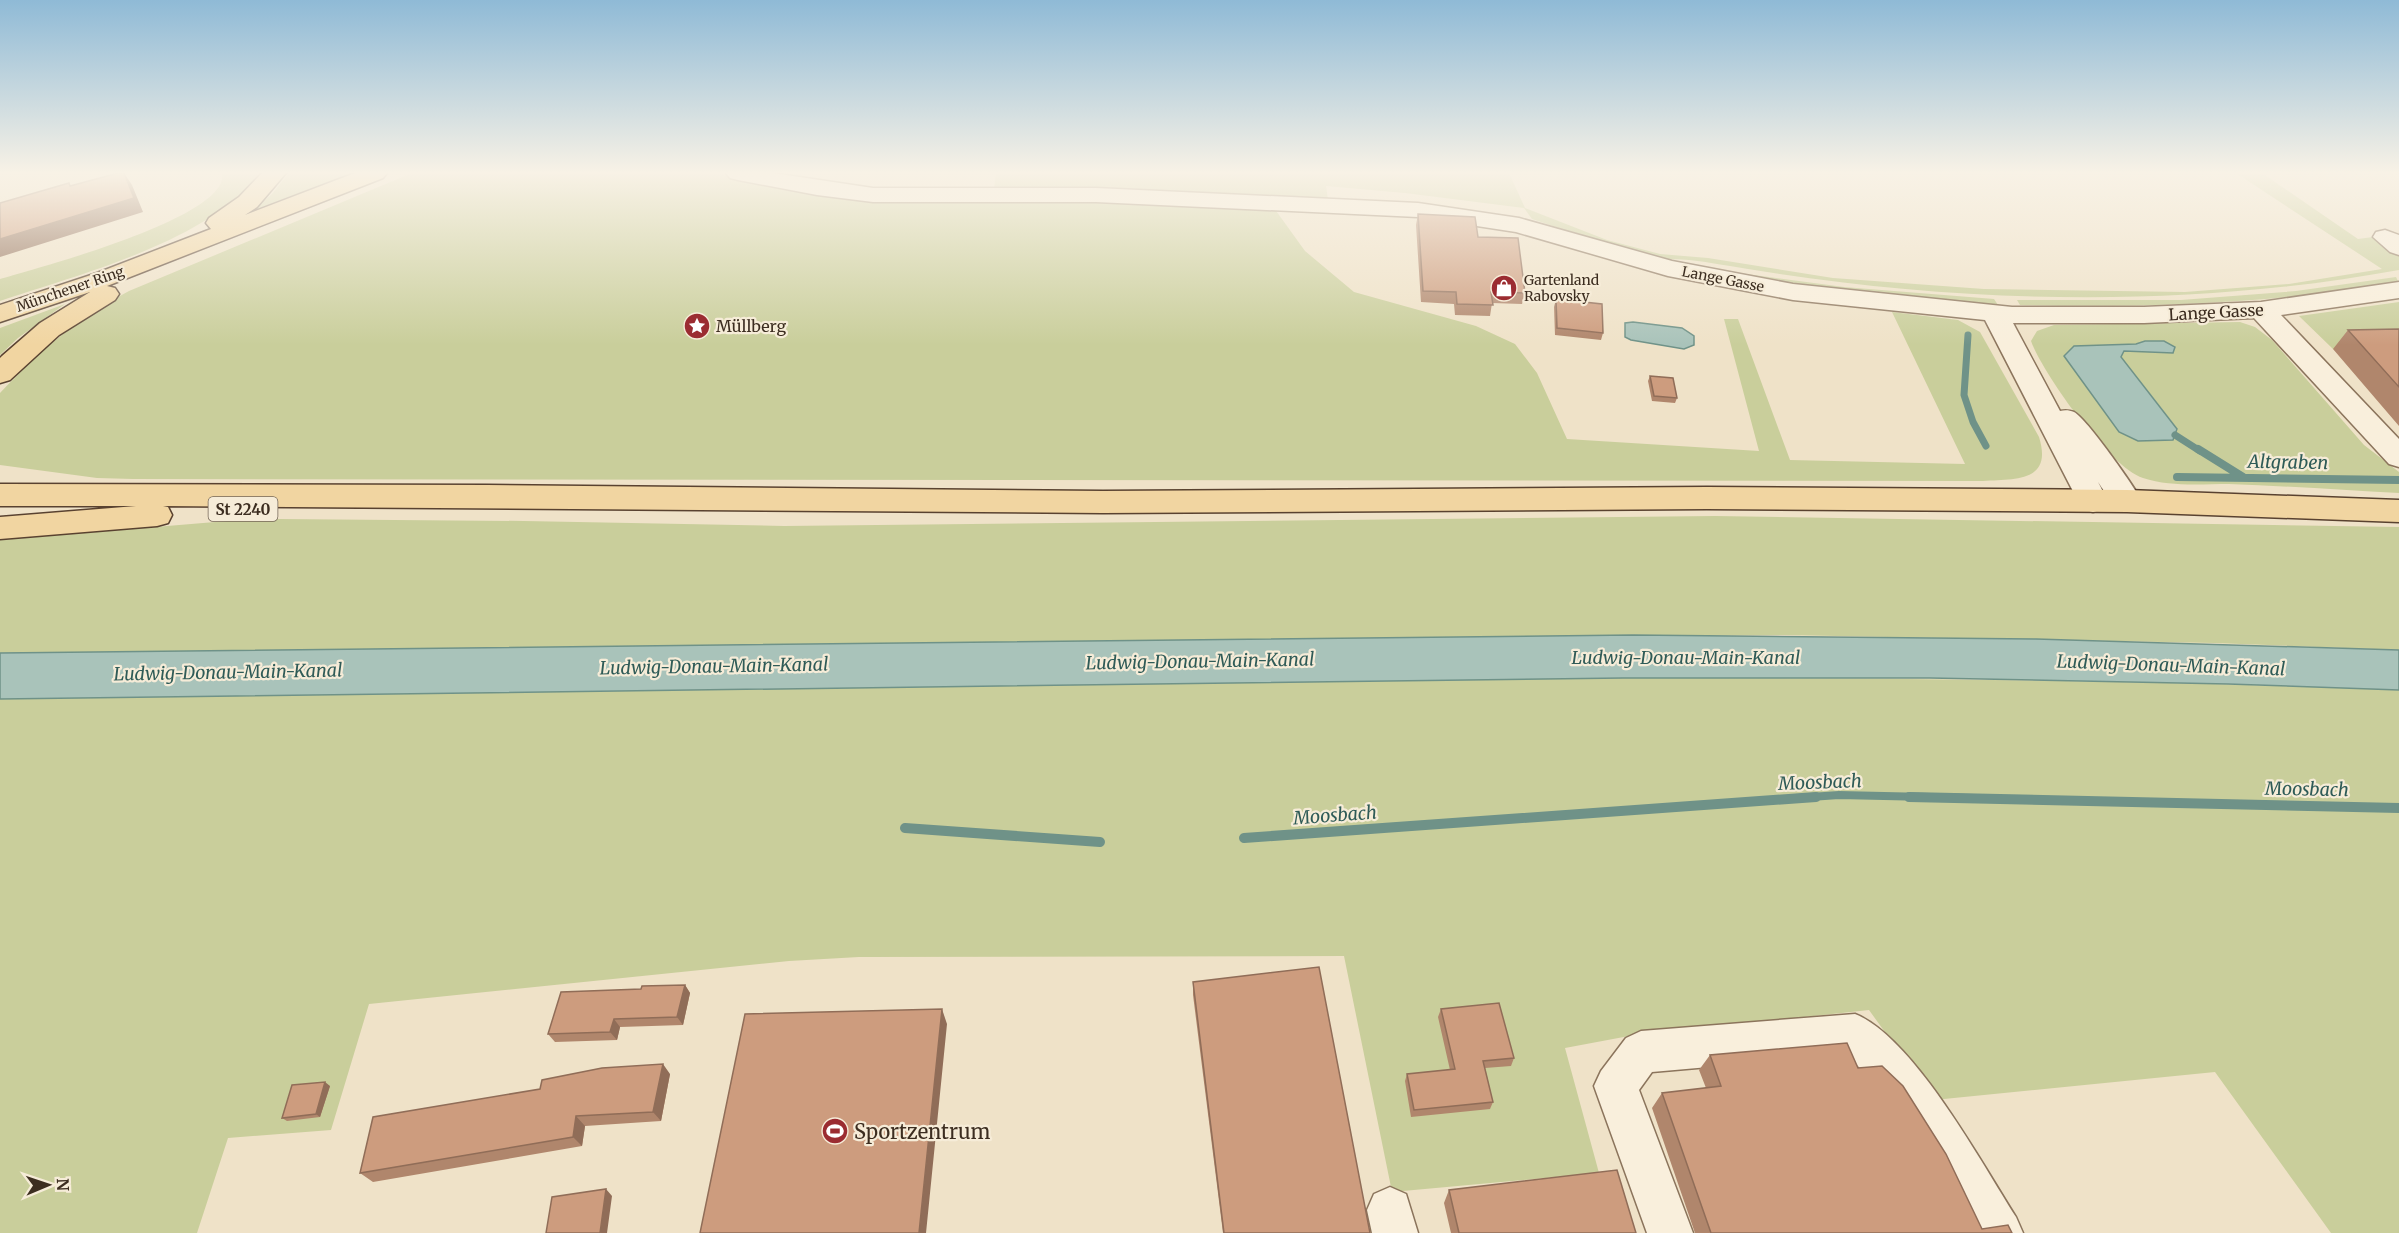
<svg xmlns="http://www.w3.org/2000/svg" width="2399" height="1233" font-family="Merriweather,serif">
	<style>
		.green { fill: #c9ce9b; fill-rule: evenodd }
		.water { fill: #a9c3ba; stroke: #6f9288; stroke-width: 1.5 }
		.lines { fill: none; stroke-linecap: round; stroke-linejoin: round }
		.stream-far2 { stroke: #6f9288; stroke-width: 7 }
		.stream-far1 { stroke: #6f9288; stroke-width: 8 }
		.stream { stroke: #6f9288; stroke-width: 10 }
		.minor-casing { stroke: #8b745c; stroke-width: 3 }
		.major-casing { stroke: #594230; stroke-width: 3 }
		.minor { fill: #f9efdc; fill-rule: evenodd }
		.major { fill: #f1d5a1; fill-rule: evenodd }
		.wall { fill: #b0866c }
		.shaded-wall { fill: #906d58 }
		.building { fill: #cd9c7e; stroke: #906d58; stroke-width: 1.5 }
		.labels { text-anchor: middle; dominant-baseline: central; stroke-width: 4.5; stroke-linejoin: round; paint-order: stroke }
		.far-street-label { font-size: 14px; fill: #3c2d20; stroke: #f6ecd8 }
		.far-poi-label { font-size: 14px; fill: #3c2d20; stroke: #f6ecd8; text-anchor: start }
		.shield { fill: #f6ecd8; stroke: #746657; stroke-width: 1.5 }
		.shield-label { font-size: 15px; font-weight: bold; fill: #3c2d20 }
		.street-label { font-size: 16px; fill: #3c2d20; stroke: #f6ecd8 }
		.poi-label { font-size: 16px; fill: #3c2d20; stroke: #f6ecd8; text-anchor: start }
		.water-label { font-size: 18px; font-style: italic; fill: #2f5b57; stroke: #f6ecd8 }
		.near-poi-label { font-size: 20px; fill: #3c2d20; stroke: #f6ecd8; text-anchor: start }
	</style>
	<rect width="100%" height="100%" fill="#efe2c8"/>
	<path class="green" d="M 222,173 L 259,173 C 209,242 79,274 0,301 L 0,279 C 34,269 232,217 222,173 Z
		M 289,173 L 351,173 L 247,215 L 272,194 Z
		M 412,173 L 714,173 L 813,195 L 870,201 L 1057,201 L 1274,208 L 1305,251 L 1354,292 L 1476,326 L 1515,344 L 1537,373 L 1567,439 L 1759,451 L 1724,319 L 1738,319 L 1790,460 L 1965,464 L 1892,312 L 1958,320 L 1980,332 L 2039,437 C 2053,482 2016,479 1983,481 L 133,479 L 97,478 L 0,465 L 0,393 C 40,351 77,318 129,291 Z
		M 996,173 L 1509,173 L 1525,208 L 1607,240 L 1660,254 L 1708,258 L 1833,278 L 1984,289 L 2185,292 L 2289,284 L 2382,269 L 2236,173 L 2262,173 L 2358,239 L 2373,237 L 2399,255 L 2399,270 C 2186,309 1961,304 1748,269 C 1728,266 1709,262 1689,260 C 1679,259 1668,260 1658,258 C 1615,247 1573,233 1532,219 L 1524,208 L 1405,193 L 1326,186 L 1328,200 L 994,189 Z
		M 1739,273 L 1844,287 L 1994,299 L 1998,305 L 1843,293 L 1751,277 Z
		M 2396,277 L 2399,283 C 2273,303 2147,308 2020,305 L 2017,300 L 2181,300 L 2296,291 Z
		M 2399,302 L 2399,348 L 2333,349 L 2299,316 Z
		M 65,304 L 18,338 L 0,355 L 0,328 Z
		M 2240,322 L 2255,327 L 2272,340 L 2364,445 L 2399,472 L 2399,493 C 2343,490 2286,486 2229,484 C 2201,484 2170,487 2143,478 C 2109,467 2043,374 2031,341 L 2037,331 L 2054,325 ZM 2146,341 L 2164,341 L 2175,347 L 2155,353 L 2141,350 L 2124,351 L 2121,357 L 2177,428 L 2173,440 L 2074,346 L 2136,344 Z
		M 1715,516 L 2399,527 L 2399,650 L 2214,643 L 1784,635 L 0,653 L 0,540 L 227,521 L 279,519 L 524,521 L 784,526 Z
		M 1623,678 C 1882,678 2140,680 2399,690 L 2399,1233 L 2331,1233 L 2215,1072 L 1934,1100 L 1869,1010 L 1629,1036 L 1565,1048 L 1599,1173 L 1392,1192 L 1344,956 L 859,957 L 789,961 L 369,1004 L 331,1130 L 228,1138 L 197,1233 L 0,1233 L 0,699 Z"/>
	<path class="water" d="M 1633,322 L 1682,328 L 1694,336 L 1694,345 L 1684,349 L 1631,340 L 1625,337 L 1625,323 Z
		M 2145,341 L 2164,341 L 2175,347 L 2173,353 L 2124,351 L 2121,357 L 2177,429 L 2173,440 L 2138,441 L 2119,432 L 2064,356 L 2074,346 L 2136,344 Z
		M 1633,635 L 2036,639 L 2399,650 L 2399,690 L 2228,684 L 1930,678 L 1623,678 L 0,699 L 0,653 Z"/>
	<g class="lines">
		<path class="stream-far2" d="M 1968,335 L 1964,395 L 1973,422 L 1986,446
			M 2175,435 L 2200,451"/>
		<path class="stream-far1" d="M 2198,449 L 2243,477
			M 2177,477 L 2399,480
			M 1796,798 L 1839,795 L 1974,798"/>
		<path class="stream" d="M 1909,797 L 2399,808
			M 905,828 L 1100,842
			M 1244,838 L 1816,797"/>
		<defs>
			<path id="minor" d="M 726,173 L 773,173 L 873,188 L 1096,188 L 1418,203 L 1519,218 L 1672,261 L 1793,284 L 2012,307 L 2144,307 L 2261,302 L 2399,282 L 2399,298 L 2281,315 L 2399,439 L 2399,467 L 2389,464 L 2254,318 L 2144,323 L 2013,323 L 2060,411 C 2065,410 2069,410 2074,412 C 2087,419 2133,485 2142,501 L 2138,509 C 2114,515 2110,499 2098,482 L 2108,501 L 2104,509 L 2093,512 L 2082,509 L 2078,501 L 1985,320 L 1793,300 L 1668,276 L 1516,232 L 1418,217 L 1096,202 L 873,202 L 817,195 L 738,180 L 730,178 Z
				M 2385,230 L 2399,235 L 2399,255 L 2390,252 L 2373,237 L 2376,232 Z
				M 1855,1014 C 1913,1037 1981,1162 2016,1217 L 2023,1233 L 1973,1233 L 1890,1099 L 1847,1055 L 1652,1072 L 1639,1090 L 1693,1233 L 1647,1233 L 1594,1086 L 1601,1071 L 1626,1038 L 1641,1031 Z
				M 1390,1187 L 1406,1194 L 1418,1233 L 1372,1233 L 1367,1210 L 1374,1194 Z"/>
			<path id="major" d="M 262,173 L 286,173 L 257,207 L 245,215 L 355,173 L 387,173 L 383,178 L 107,286 L 115,288 L 119,294 L 115,300 L 59,335 L 10,380 L 0,383 L 0,358 L 2,356 L 40,323 L 90,292 L 0,322 L 0,305 L 97,273 L 211,229 L 206,223 L 209,218 L 239,197 Z
				M 0,484 L 487,485 L 1103,491 L 1707,487 L 2127,490 L 2399,500 L 2399,522 L 2127,512 L 1707,509 L 1103,513 L 163,506 L 168,507 L 172,515 L 168,523 L 157,526 L 0,539 L 0,517 L 136,506 L 0,506 Z"/>
		</defs>
		<use href="#minor" class="minor-casing"/>
		<use href="#major" class="major-casing"/>
		<use href="#minor" class="minor"/>
		<use href="#major" class="major"/>
	</g>
	<path class="wall" d="M 1418,214 L 1478,237 L 1525,293 L 1522,304 L 1492,303 L 1490,316 L 1455,315 L 1454,304 L 1421,302 L 1416,225 Z
		M 1556,299 L 1603,333 L 1601,340 L 1555,335 L 1554,307 Z
		M 2399,329 L 2399,426 L 2333,349 L 2348,330 Z
		M 1650,376 L 1677,398 L 1675,403 L 1652,401 L 1648,381 Z
		M 1193,982 L 1370,1233 L 1223,1233 L 1193,995 Z
		M 685,985 L 690,993 L 683,1025 L 620,1027 L 617,1040 L 555,1042 L 548,1034 L 641,989 Z
		M 1441,1009 L 1514,1058 L 1511,1066 L 1485,1068 L 1493,1102 L 1490,1109 L 1411,1117 L 1405,1081 L 1407,1074 L 1450,1070 L 1438,1017 Z
		M 1710,1055 L 1858,1068 L 1982,1229 L 2012,1233 L 1695,1233 L 1652,1108 L 1662,1093 L 1706,1088 L 1699,1070 Z
		M 670,1074 L 661,1121 L 585,1126 L 582,1146 L 373,1182 L 360,1173 L 540,1089 Z
		M 330,1086 L 320,1117 L 287,1121 L 282,1118 Z
		M 1449,1190 L 1636,1233 L 1451,1233 L 1444,1203 Z"/>
	<path class="shaded-wall" d="M 124,173 L 132,185 L 143,212 L 0,257 L 0,239 Z
		M 685,985 L 690,993 L 683,1025 L 677,1017 Z
		M 942,1009 L 947,1024 L 926,1233 L 919,1233 Z
		M 614,1019 L 620,1027 L 617,1040 L 610,1032 Z
		M 663,1064 L 670,1074 L 661,1121 L 653,1112 Z
		M 325,1082 L 330,1086 L 320,1117 L 316,1114 Z
		M 576,1116 L 585,1126 L 582,1146 L 573,1137 Z
		M 606,1189 L 612,1196 L 607,1233 L 600,1233 Z"/>
	<path class="building" d="M 118,173 L 124,173 L 134,198 L 0,239 L 0,203 L 69,183 L 70,186 Z
		M 1418,214 L 1475,217 L 1478,237 L 1518,238 L 1525,293 L 1491,292 L 1493,305 L 1457,304 L 1456,292 L 1423,291 Z
		M 1556,299 L 1602,304 L 1603,333 L 1557,328 Z
		M 2399,329 L 2399,387 L 2348,330 Z
		M 1650,376 L 1673,378 L 1677,398 L 1654,396 Z
		M 1319,967 L 1370,1233 L 1224,1233 L 1193,982 Z
		M 685,985 L 677,1017 L 614,1019 L 610,1032 L 548,1034 L 561,992 L 641,989 L 642,986 Z
		M 1499,1003 L 1514,1058 L 1483,1061 L 1493,1102 L 1414,1110 L 1407,1074 L 1455,1069 L 1441,1009 Z
		M 942,1009 L 919,1233 L 700,1233 L 745,1014 Z
		M 1847,1043 L 1858,1068 L 1882,1066 L 1903,1086 L 1946,1154 L 1982,1229 L 2008,1225 L 2012,1233 L 1711,1233 L 1662,1093 L 1721,1086 L 1710,1055 Z
		M 663,1064 L 653,1112 L 576,1116 L 573,1137 L 360,1173 L 373,1117 L 540,1089 L 542,1080 L 602,1068 Z
		M 325,1082 L 316,1114 L 282,1118 L 292,1085 Z
		M 1617,1170 L 1636,1233 L 1459,1233 L 1449,1190 Z
		M 606,1189 L 600,1233 L 546,1233 L 552,1197 Z"/>
	<linearGradient id="sky" x2="0" y2="1"><stop stop-color="#8fbad6"/><stop offset="0.5" stop-color="#f8f2e6"/><stop offset="1" stop-color="#f8f2e6" stop-opacity="0"/></linearGradient>
	<rect width="2399" height="345" fill="url(#sky)"/>
	<defs>
		<symbol id="shop-disc" viewBox="-11 -11 22 22"><circle r="9.5" fill="#9b2c31" stroke="#f6ecd8"/><path d="M-5-2.5h2.3a2.7 3.5 0 0 1 5.4 0H5L5.5 6h-11ZM-1.5-2.5h3a1.5 2.3 0 0 0-3 0Z" fill="#fff"/></symbol>
		<symbol id="sight-disc" viewBox="-11 -11 22 22"><circle r="9.5" fill="#9b2c31" stroke="#f6ecd8"/><path d="M0-6L1.8-2.2L6-1.7L2.9 1.2L3.7 5.4L0 3.3L-3.7 5.4L-2.9 1.2L-6-1.7L-1.8-2.2Z" fill="#fff"/></symbol>
		<symbol id="stadium-disc" viewBox="-11 -11 22 22"><circle r="9.5" fill="#9b2c31" stroke="#f6ecd8"/><path d="M0-5a6.5 5 0 1 0 0 10a6.5 5 0 1 0 0-10ZM-3.5-1.8h7v3.6h-7Z" fill="#fff"/></symbol>
	</defs>
	<g fill-rule="evenodd">
		<use href="#shop-disc" x="1489" y="273" width="30" height="30"/>
		<use href="#sight-disc" x="682" y="311" width="30" height="30"/>
		<use href="#stadium-disc" x="820" y="1116" width="30" height="30"/>
	</g>
	<g class="labels">
		<g class="far-street-label">
			<text transform="translate(1723 279) rotate(11)">Lange Gasse</text>
			<text transform="translate(70 289) rotate(-19)">Münchener Ring</text>
		</g>
		<g class="far-poi-label">
			<text x="1524" y="280">Gartenland<tspan x="1524" dy="16">Rabovsky</tspan></text>
		</g>
		<rect class="shield" x="208.5" y="497" width="69" height="24" rx="4.5"/>
		<g class="shield-label">
			<text x="243" y="509">St 2240</text>
		</g>
		<g class="street-label">
			<text transform="translate(2216 312) rotate(-3)">Lange Gasse</text>
		</g>
		<g class="poi-label">
			<text x="716" y="326">Müllberg</text>
		</g>
		<g class="water-label">
			<text transform="translate(2288 462) rotate(1)">Altgraben</text>
			<text x="1686" y="657">Ludwig-Donau-Main-Kanal</text>
			<text transform="translate(1200 661) rotate(-1)">Ludwig-Donau-Main-Kanal</text>
			<text transform="translate(2171 665) rotate(2)">Ludwig-Donau-Main-Kanal</text>
			<text transform="translate(714 666) rotate(-1)">Ludwig-Donau-Main-Kanal</text>
			<text transform="translate(228 672) rotate(-1)">Ludwig-Donau-Main-Kanal</text>
			<text transform="translate(1820 782) rotate(-2)">Moosbach</text>
			<text transform="translate(2307 789) rotate(1)">Moosbach</text>
			<text transform="translate(1335 815) rotate(-4)">Moosbach</text>
		</g>
		<g class="near-poi-label">
			<text x="854" y="1131">Sportzentrum</text>
		</g>
	</g>
	<g transform="translate(48 1185) rotate(88)" stroke="#f6ecd8" stroke-width="4.5" paint-order="stroke">
	<path d="M0-4.5L10 22L0 15L-10 22Z" fill="#3c2d20"/>
	<text y="-9" font-size="16" font-weight="bold" text-anchor="middle" fill="#3c2d20">N</text>
	</g>
</svg>
